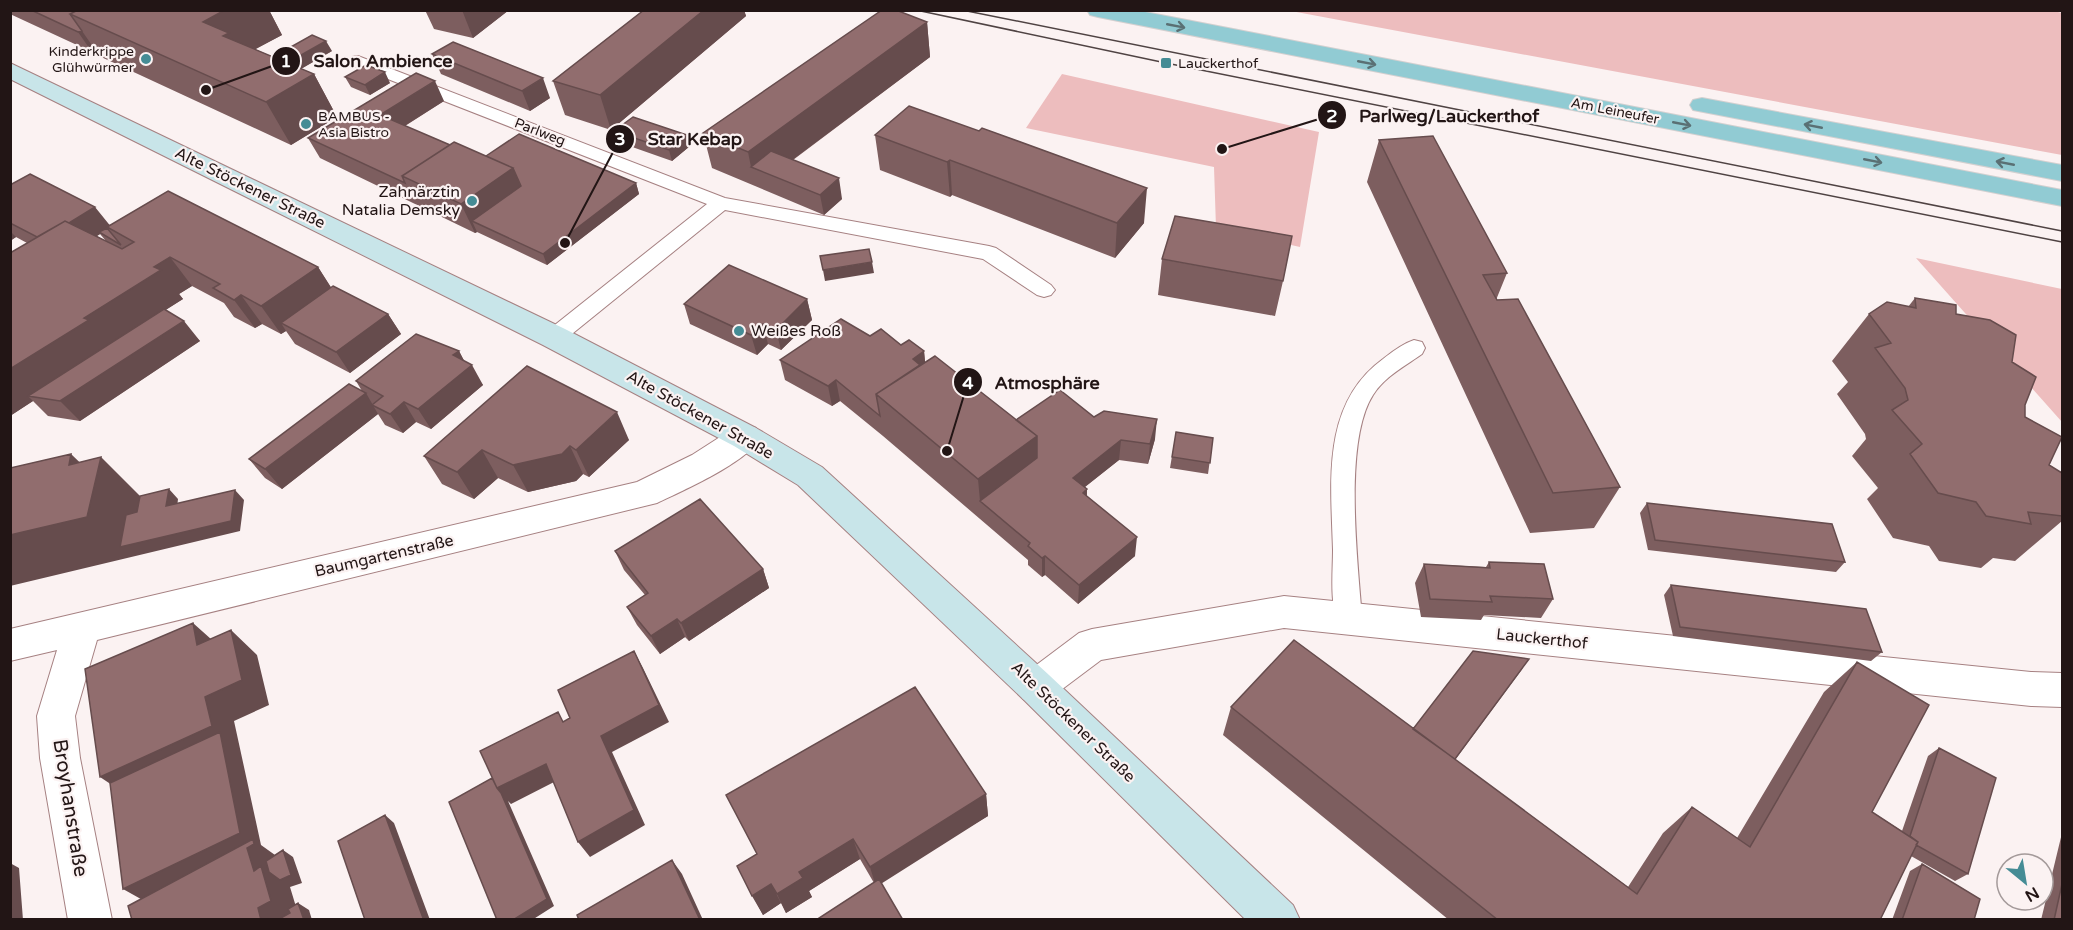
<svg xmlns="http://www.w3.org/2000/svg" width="2073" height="930" font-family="'Varela Round',sans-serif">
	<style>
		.green { fill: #edbdbe }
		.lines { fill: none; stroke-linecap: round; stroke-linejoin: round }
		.lane-casing { stroke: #a68182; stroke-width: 2 }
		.street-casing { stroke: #a68182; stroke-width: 2 }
		.secondary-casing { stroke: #a68182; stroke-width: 2 }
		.primary-casing { stroke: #d3d0d0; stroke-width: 2 }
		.lane { fill: #fff; fill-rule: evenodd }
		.street { fill: #fff; fill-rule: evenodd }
		.secondary { fill: #c8e5e9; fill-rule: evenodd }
		.primary { fill: #91cbd3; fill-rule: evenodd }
		.tram { stroke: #4f4343; stroke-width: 1.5 }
		.wall { fill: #7d5e5f; fill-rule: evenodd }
		.shaded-wall { fill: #664c4d }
		.building { fill: #916d6e; stroke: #664c4d; stroke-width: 1.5 }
		.oneway { stroke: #5a7074 }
		.poi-dot { fill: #458c95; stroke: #fbf2f2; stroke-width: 2 }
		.labels { text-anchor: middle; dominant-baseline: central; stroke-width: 4.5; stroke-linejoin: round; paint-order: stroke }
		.far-poi-label { font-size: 14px; fill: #221515; stroke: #fbf2f2; text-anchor: start }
		.far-street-label { font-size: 14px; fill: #221515; stroke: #fbf2f2 }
		.street-label { font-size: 16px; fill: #221515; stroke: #fbf2f2 }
		.poi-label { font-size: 16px; fill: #221515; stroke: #fbf2f2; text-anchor: end }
		.near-street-label { font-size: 20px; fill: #221515; stroke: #fbf2f2 }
		.leader { fill: none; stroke: #221515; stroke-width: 2 }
		.callout-dot { fill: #221515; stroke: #fbf2f2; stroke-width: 2 }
		.mark-label { font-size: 18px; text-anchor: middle; font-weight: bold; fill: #fff }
		.callout-label { font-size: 18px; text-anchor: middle; font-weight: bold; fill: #221515; stroke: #fbf2f2; stroke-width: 4.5; stroke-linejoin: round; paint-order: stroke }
	</style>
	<rect width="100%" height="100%" fill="#fbf2f2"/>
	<path class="green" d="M 1291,11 L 2054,11 L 2062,13 L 2062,155 Z
		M 1062,74 L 1319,132 L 1300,247 L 1216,228 L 1214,167 L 1026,128 Z
		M 1916,258 L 2062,289 L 2062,422 Z"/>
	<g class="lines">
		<defs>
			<path id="lane" d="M 358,56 L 725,198 L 989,246 L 996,248 L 1051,285 L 1055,290 L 1051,295 L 1044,297 L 1037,295 L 983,259 L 725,210 L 562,342 L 554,345 L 546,342 L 543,337 L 546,332 L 707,204 L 352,65 L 349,61 L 352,57 Z
				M 1414,340 L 1422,342 L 1425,348 L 1422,354 C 1405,366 1384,377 1373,395 C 1343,442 1358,563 1362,619 L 1358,627 L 1349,630 L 1340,627 C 1329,606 1333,573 1333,550 C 1331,482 1321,404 1383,359 C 1392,352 1402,344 1414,340 Z"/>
			<path id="street" d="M 745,425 L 756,428 L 761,437 C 748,462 684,490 657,503 L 97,640 L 75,716 L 80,758 L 112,920 L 68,920 L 40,758 L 37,716 L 57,650 L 10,661 L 10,629 L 637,482 L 692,455 L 734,428 Z
				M 1284,596 L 2031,672 L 2062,673 L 2062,707 L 2031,706 L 1284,628 L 1101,660 L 1049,699 L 1036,704 L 1023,699 L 1017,687 L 1023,675 L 1079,633 L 1092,629 Z"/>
			<path id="secondary" d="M 10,63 L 565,329 L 756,428 L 822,467 L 1049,675 L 1293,905 L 1300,920 L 1246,920 L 1023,699 L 798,485 L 734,446 L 543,345 L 10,79 Z"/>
			<path id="primary" d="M 1087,10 L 1135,10 L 2062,190 L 2062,206 L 1098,17 L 1090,15 Z
				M 1702,98 L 2062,165 L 2062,181 L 1693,110 L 1690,105 L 1693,100 Z"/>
		</defs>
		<use href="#lane" class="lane-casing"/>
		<use href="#street" class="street-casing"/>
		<use href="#secondary" class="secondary-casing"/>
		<use href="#primary" class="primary-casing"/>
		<use href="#lane" class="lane"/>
		<use href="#street" class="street"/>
		<use href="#secondary" class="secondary"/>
		<use href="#primary" class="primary"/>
		<path class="tram" d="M 916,10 L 1166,63 L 2062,242
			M 962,10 L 2062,231"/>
	</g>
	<path class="wall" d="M 10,10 L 269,10 L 282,35 L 255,49 L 273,57 L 332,51 L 301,69 L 314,74 L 337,117 L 291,145 L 99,56 L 96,51 L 92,52 L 10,14 Z
		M 425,10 L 509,10 L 473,38 L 434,29 Z
		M 644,10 L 744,10 L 746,16 L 611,130 L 565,115 L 553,81 Z
		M 927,22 L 930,57 L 793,160 L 842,199 L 824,215 L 712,168 L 703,133 Z
		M 432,54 L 550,98 L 530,111 L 441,74 Z
		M 345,77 L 390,83 L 370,95 L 351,87 Z
		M 444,101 L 405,126 L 450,145 L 486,156 L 636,183 L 639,194 L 547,265 L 477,232 L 475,233 L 320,158 L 308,138 Z
		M 614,131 L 687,135 L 690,146 L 672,161 L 618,142 Z
		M 875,135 L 1144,223 L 1115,258 L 952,195 L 950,197 L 880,170 Z
		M 1379,140 L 1507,273 L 1496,300 L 1620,487 L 1594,528 L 1530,533 L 1367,182 Z
		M 10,185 L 110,225 L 318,267 L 331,288 L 388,314 L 401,334 L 350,373 L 295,344 L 286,331 L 281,334 L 262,324 L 255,328 L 234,317 L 224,303 L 192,286 L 179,294 L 183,299 L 165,310 L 200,341 L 80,421 L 48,416 L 33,401 L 10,416 L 27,243 L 16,237 L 10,241 ZM 100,234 L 106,241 L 97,236 Z
		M 1162,259 L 1283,281 L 1275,316 L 1158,295 Z
		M 1915,298 L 1956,314 L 2012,362 L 2025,405 L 2025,417 L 2049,465 L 2062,473 L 2062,521 L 2015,561 L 1993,558 L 1981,568 L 1939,561 L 1929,546 L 1893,538 L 1867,499 L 1878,488 L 1852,456 L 1866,439 L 1865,434 L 1837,394 L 1848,382 L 1832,361 L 1869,314 L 1908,307 Z
		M 807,299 L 812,320 L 781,350 L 768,344 L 757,355 L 690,324 L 684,304 Z
		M 870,336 L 924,351 L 925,362 L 1016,420 L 1094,417 L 1155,439 L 1148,464 L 1119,460 L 1085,487 L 1087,489 L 1087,496 L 1135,556 L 1078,604 L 1045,575 L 1042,577 L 1028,565 L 1028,560 L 883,436 L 840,401 L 832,406 L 785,380 L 780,360 Z
		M 459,351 L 464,361 L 483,385 L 431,429 L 416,422 L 403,433 L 385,425 L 378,414 L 282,489 L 265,478 L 249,459 L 362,391 L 356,381 Z
		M 527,366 L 629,440 L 589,477 L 583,474 L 576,481 L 528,492 L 498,478 L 474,499 L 442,484 L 424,456 Z
		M 1176,432 L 1213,438 L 1208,474 L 1170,468 Z
		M 1647,503 L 1845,562 L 1836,572 L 1648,550 L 1640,513 Z
		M 615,551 L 763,569 L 769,588 L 689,641 L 685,637 L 660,654 L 637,625 L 627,607 L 645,595 L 624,570 Z
		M 1489,562 L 1553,599 L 1541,618 L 1484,615 L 1481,620 L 1421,617 L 1415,583 L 1424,564 L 1486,567 Z
		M 1671,585 L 1882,652 L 1871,661 L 1673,636 L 1664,595 Z
		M 1857,662 L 1872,812 L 1902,831 L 1928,756 L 1939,748 L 1968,874 L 1955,881 L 1911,856 L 1880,920 L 1449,920 L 1223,735 L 1231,707 L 1413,729 L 1523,668 L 1455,760 L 1628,887 L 1663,833 L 1692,807 L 1737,838 L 1824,692 Z
		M 986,794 L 988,816 L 874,883 L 860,859 L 809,891 L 812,897 L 786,913 L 781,903 L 763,915 L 737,866 Z
		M 2062,833 L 2062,920 L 2041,920 Z
		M 1922,864 L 1974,920 L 1892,920 L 1910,871 Z"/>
	<path class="shaded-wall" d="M 225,10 L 269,10 L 282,35 L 243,56 L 203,22 Z
		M 462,10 L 509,10 L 473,38 Z
		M 704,10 L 744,10 L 746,16 L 611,130 L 600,95 Z
		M 927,22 L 930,57 L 772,175 L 751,167 L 748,152 Z
		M 82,31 L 96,51 L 92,52 L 78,32 Z
		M 326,41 L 332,51 L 278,82 L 272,71 Z
		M 385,72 L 390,83 L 370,95 L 365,85 Z
		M 314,74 L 337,117 L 291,145 L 266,102 Z
		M 543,78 L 550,98 L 530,111 L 522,91 Z
		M 435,81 L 444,101 L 390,135 L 380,115 Z
		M 687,135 L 690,146 L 672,161 L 669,150 Z
		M 950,160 L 952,195 L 950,197 L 947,162 Z
		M 513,168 L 525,197 L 472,221 L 477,232 L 475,233 L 461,204 Z
		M 839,178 L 842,199 L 824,215 L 820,195 Z
		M 636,183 L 639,194 L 547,265 L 543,254 Z
		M 1147,188 L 1144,223 L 1115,258 L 1117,223 Z
		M 95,207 L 112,228 L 107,227 L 108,229 L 99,232 L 100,234 L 58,260 L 40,239 Z
		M 10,231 L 16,237 L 10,241 Z
		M 170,257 L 192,286 L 179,294 L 183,299 L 111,345 L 28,396 L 33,401 L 10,416 L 10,369 L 154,267 Z
		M 872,262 L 874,273 L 825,281 L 823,270 Z
		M 318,267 L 336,295 L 281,323 L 286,331 L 281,334 L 261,306 Z
		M 241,295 L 262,324 L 255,328 L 234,300 Z
		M 807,299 L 812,320 L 781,350 L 776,330 Z
		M 388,314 L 401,334 L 350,373 L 336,352 Z
		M 184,321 L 200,341 L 80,421 L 60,401 Z
		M 763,324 L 768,344 L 757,355 L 751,335 Z
		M 459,351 L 468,368 L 472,365 L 483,385 L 431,429 L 418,409 L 453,355 Z
		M 924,351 L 926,372 L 913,359 Z
		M 836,380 L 840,401 L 832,406 L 828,386 Z
		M 366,393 L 378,414 L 282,489 L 265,469 Z
		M 404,402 L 416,422 L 403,433 L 390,414 Z
		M 617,412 L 629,440 L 589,477 L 576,450 Z
		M 1157,419 L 1155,439 L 1148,464 L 1150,444 Z
		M 1037,436 L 1037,478 L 980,501 L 978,479 Z
		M 1121,440 L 1119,460 L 1072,497 L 1073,478 Z
		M 570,446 L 583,474 L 576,481 L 528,492 L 513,465 Z
		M 482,450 L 498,478 L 474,499 L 457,472 Z
		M 71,454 L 96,478 L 101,457 L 142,498 L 133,544 L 235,490 L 244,500 L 240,531 L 10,586 L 10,535 L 69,465 Z
		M 169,489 L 178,499 L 176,516 L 166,506 Z
		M 1087,489 L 1086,508 L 1083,493 Z
		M 1137,537 L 1135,556 L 1078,604 L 1079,585 Z
		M 1045,556 L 1045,575 L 1042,577 L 1042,558 Z
		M 763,569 L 769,588 L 689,641 L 681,623 Z
		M 677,619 L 685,637 L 660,654 L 651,636 Z
		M 193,623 L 221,648 L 197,645 Z
		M 231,630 L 257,655 L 269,705 L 234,721 L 261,845 L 282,860 L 283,850 L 293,857 L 302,883 L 290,887 L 300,920 L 261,920 L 148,903 L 123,889 L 133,799 L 100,777 L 205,697 Z
		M 634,651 L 643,668 L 669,722 L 612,752 L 645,825 L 590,857 L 578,842 L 601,736 Z
		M 546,764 L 558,780 L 511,804 L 508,801 L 554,906 L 532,920 L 513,920 L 497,788 Z
		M 986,794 L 988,816 L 876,887 L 870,867 Z
		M 385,815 L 394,823 L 430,920 L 421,920 Z
		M 853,839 L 860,859 L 809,891 L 812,897 L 786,913 L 777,894 L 799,872 Z
		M 672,860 L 682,874 L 703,920 L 700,920 Z
		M 10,863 L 19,868 L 23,920 L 10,920 Z
		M 771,884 L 781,903 L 763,915 L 752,896 Z
		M 298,903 L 309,910 L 312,920 L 304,920 Z"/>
	<path class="building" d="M 31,10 L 78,10 L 70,14 L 82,31 L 78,32 Z
		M 78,10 L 225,10 L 203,22 L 229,33 L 223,36 L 314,74 L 266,102 L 70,14 Z
		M 644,10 L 704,10 L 600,95 L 553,81 Z
		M 882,10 L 896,10 L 927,22 L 748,152 L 703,133 Z
		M 312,35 L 326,41 L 287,63 L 273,57 Z
		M 453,42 L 543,78 L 522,91 L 432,54 Z
		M 366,65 L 385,72 L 365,85 L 345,77 Z
		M 416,73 L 435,81 L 380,115 L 450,145 L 402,176 L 405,183 L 308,138 Z
		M 909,106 L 979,131 L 982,128 L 1147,188 L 1117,223 L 950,160 L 947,162 L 875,135 Z
		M 633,117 L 687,135 L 669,150 L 614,131 Z
		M 519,134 L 636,183 L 543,254 L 472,221 L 521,186 L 513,168 L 486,156 Z
		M 1433,136 L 1507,273 L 1483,275 L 1497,300 L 1518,299 L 1620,487 L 1553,493 L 1379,140 Z
		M 454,142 L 513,168 L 461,204 L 402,176 Z
		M 771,151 L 839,178 L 820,195 L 751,167 Z
		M 30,174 L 95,207 L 69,223 L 65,221 L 37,237 L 10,223 L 10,185 Z
		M 168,191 L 318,267 L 261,306 L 241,295 L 234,300 L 213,288 L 220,284 L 170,257 L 154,267 L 161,270 L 84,318 L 89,320 L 10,369 L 10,253 L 65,221 L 122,249 L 134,242 L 107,227 Z
		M 1175,216 L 1292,236 L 1283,281 L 1162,259 Z
		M 107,228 L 121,245 L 99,232 Z
		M 869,249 L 872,262 L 823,270 L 820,256 Z
		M 729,265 L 807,299 L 776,330 L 763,324 L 751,335 L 684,304 Z
		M 333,286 L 388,314 L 336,352 L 281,323 Z
		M 1915,298 L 1956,305 L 1956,314 L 1990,320 L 2016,335 L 2012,362 L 2036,377 L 2025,405 L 2025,417 L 2062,437 L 2049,465 L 2062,473 L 2062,516 L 2028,512 L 2031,524 L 1986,516 L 1976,502 L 1938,493 L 1910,454 L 1922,444 L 1892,410 L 1908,400 L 1905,388 L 1875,348 L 1891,343 L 1869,314 L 1887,302 L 1916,308 Z
		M 164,309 L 184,321 L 60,401 L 28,396 Z
		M 841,319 L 870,336 L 881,329 L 901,345 L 909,340 L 924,351 L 913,359 L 920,365 L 876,394 L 880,416 L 836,380 L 828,386 L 780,360 Z
		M 416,334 L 459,351 L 453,355 L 472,365 L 418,409 L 404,402 L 390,414 L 372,405 L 383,396 L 356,381 Z
		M 935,356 L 1037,436 L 978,479 L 876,394 Z
		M 527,366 L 617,412 L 576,450 L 570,446 L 562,454 L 513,465 L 482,450 L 457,472 L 424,456 Z
		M 349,384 L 366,393 L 265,469 L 249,459 Z
		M 1060,390 L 1094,417 L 1104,411 L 1157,419 L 1150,444 L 1121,440 L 1073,478 L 1087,489 L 1083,493 L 1137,537 L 1079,585 L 1045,556 L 1042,558 L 1028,546 L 1030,543 L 980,501 L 1037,458 L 1037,436 L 1016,420 Z
		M 1176,432 L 1213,438 L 1210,463 L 1172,457 Z
		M 71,454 L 69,465 L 101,457 L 87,517 L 10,535 L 10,468 Z
		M 169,489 L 166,506 L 235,490 L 231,521 L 120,547 L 126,515 L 137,512 L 140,496 Z
		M 700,499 L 763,569 L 681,623 L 677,619 L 651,636 L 627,607 L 648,593 L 615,551 Z
		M 1647,503 L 1832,524 L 1845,562 L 1655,540 Z
		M 1489,562 L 1544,564 L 1553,599 L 1490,596 L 1492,602 L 1430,599 L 1424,564 L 1490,568 Z
		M 1671,585 L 1866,609 L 1882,652 L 1680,627 Z
		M 193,623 L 197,645 L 231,630 L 242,680 L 205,697 L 212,726 L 100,777 L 85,669 Z
		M 1294,640 L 1637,894 L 1692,807 L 1750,847 L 1857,662 L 1929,705 L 1872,812 L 1918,842 L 1880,920 L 1498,920 L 1231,707 Z
		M 634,651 L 659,705 L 601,736 L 634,810 L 578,842 L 546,764 L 497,788 L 480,751 L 558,712 L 563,722 L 570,718 L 558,690 Z
		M 1473,651 L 1529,659 L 1455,759 L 1413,729 Z
		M 915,687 L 986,794 L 870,867 L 853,839 L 799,872 L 803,878 L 777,894 L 771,884 L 752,896 L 737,866 L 757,854 L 726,795 Z
		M 220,732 L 240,833 L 123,889 L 110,783 Z
		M 1939,748 L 1996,778 L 1968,874 L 1916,845 L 1918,842 L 1910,836 Z
		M 492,778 L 497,788 L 501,793 L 547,899 L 513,920 L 497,920 L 449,802 Z
		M 385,815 L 423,918 L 421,920 L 365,920 L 338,841 Z
		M 253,839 L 254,844 L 247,848 L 254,871 L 261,866 L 271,901 L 258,908 L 261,920 L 132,920 L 128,906 Z
		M 283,850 L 291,875 L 280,880 L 269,872 L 266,861 Z
		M 672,860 L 700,920 L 579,920 L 577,915 Z
		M 1922,864 L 1980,899 L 1974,920 L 1902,920 Z
		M 879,879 L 903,920 L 816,920 Z
		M 2062,884 L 2062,920 L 2054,920 Z
		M 298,903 L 304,920 L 279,919 L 290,913 L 288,909 Z"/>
	<defs><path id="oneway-shaft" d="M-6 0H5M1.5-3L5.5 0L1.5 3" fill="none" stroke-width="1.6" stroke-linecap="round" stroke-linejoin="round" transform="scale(1.5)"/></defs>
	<g class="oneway">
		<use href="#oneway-shaft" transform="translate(1176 26) rotate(11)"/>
		<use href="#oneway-shaft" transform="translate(1367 63) rotate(11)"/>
		<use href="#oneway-shaft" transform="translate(1682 124) rotate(11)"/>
		<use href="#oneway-shaft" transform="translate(1813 126) rotate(-169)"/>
		<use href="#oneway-shaft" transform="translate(1873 161) rotate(11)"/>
		<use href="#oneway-shaft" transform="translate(2005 163) rotate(-169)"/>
	</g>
	<g class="poi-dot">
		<circle cx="146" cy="59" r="6"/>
		<rect x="1160" y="57" width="12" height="12" rx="3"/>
		<circle cx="306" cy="124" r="6"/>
		<circle cx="472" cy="201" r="6"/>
		<circle cx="739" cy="331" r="6"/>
	</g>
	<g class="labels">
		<g class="far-poi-label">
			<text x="134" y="51" text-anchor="end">Kinderkrippe<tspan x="134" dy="16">Glühwürmer</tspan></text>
			<text x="1178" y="63">Lauckerthof</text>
			<text x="318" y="116">BAMBUS -<tspan x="318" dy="16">Asia Bistro</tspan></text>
		</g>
		<g class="far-street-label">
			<text transform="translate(1615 111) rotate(11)">Am Leineufer</text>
			<text transform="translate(540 132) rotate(21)">Parlweg</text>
		</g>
		<g class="street-label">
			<text transform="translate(250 188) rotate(26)">Alte Stöckener Straße</text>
			<text transform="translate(700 415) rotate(29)">Alte Stöckener Straße</text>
			<text transform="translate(384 556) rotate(-13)">Baumgartenstraße</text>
			<text transform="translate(1542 639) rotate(6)">Lauckerthof</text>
			<text transform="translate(1073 722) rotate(44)">Alte Stöckener Straße</text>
		</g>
		<g class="poi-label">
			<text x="460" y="192">Zahnärztin<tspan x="460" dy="18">Natalia Demsky</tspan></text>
			<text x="751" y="331" text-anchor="start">Weißes Roß</text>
		</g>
		<g class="near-street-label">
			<text transform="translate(70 808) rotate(81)">Broyhanstraße</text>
		</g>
	</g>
	<path class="leader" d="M206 90L286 61M1222 149L1332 115M565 243L620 139M947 451L968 382"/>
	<g class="callout-dot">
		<circle cx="206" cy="90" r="6"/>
		<circle cx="1222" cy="149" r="6"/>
		<circle cx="565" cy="243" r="6"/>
		<circle cx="947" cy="451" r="6"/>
		<circle cx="286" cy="61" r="15"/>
		<circle cx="1332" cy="115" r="15"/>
		<circle cx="620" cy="139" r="15"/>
		<circle cx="968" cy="382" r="15"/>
	</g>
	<g class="mark-label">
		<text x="286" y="67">1</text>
		<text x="1332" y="122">2</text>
		<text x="620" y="145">3</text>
		<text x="968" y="389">4</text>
	</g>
	<g class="callout-label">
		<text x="383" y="67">Salon Ambience</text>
		<text x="1449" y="122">Parlweg/Lauckerthof</text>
		<text x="695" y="145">Star Kebap</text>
		<text x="1047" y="389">Atmosphäre</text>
	</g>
	<rect width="2073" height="930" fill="none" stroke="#221515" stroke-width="24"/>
	<g transform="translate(2025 882) rotate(150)"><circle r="28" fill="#fbf2f2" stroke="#a49a9a" stroke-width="1.5"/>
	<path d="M0-4.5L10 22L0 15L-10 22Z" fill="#458c95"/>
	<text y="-9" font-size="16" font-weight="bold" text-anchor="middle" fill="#221515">N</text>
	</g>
</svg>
